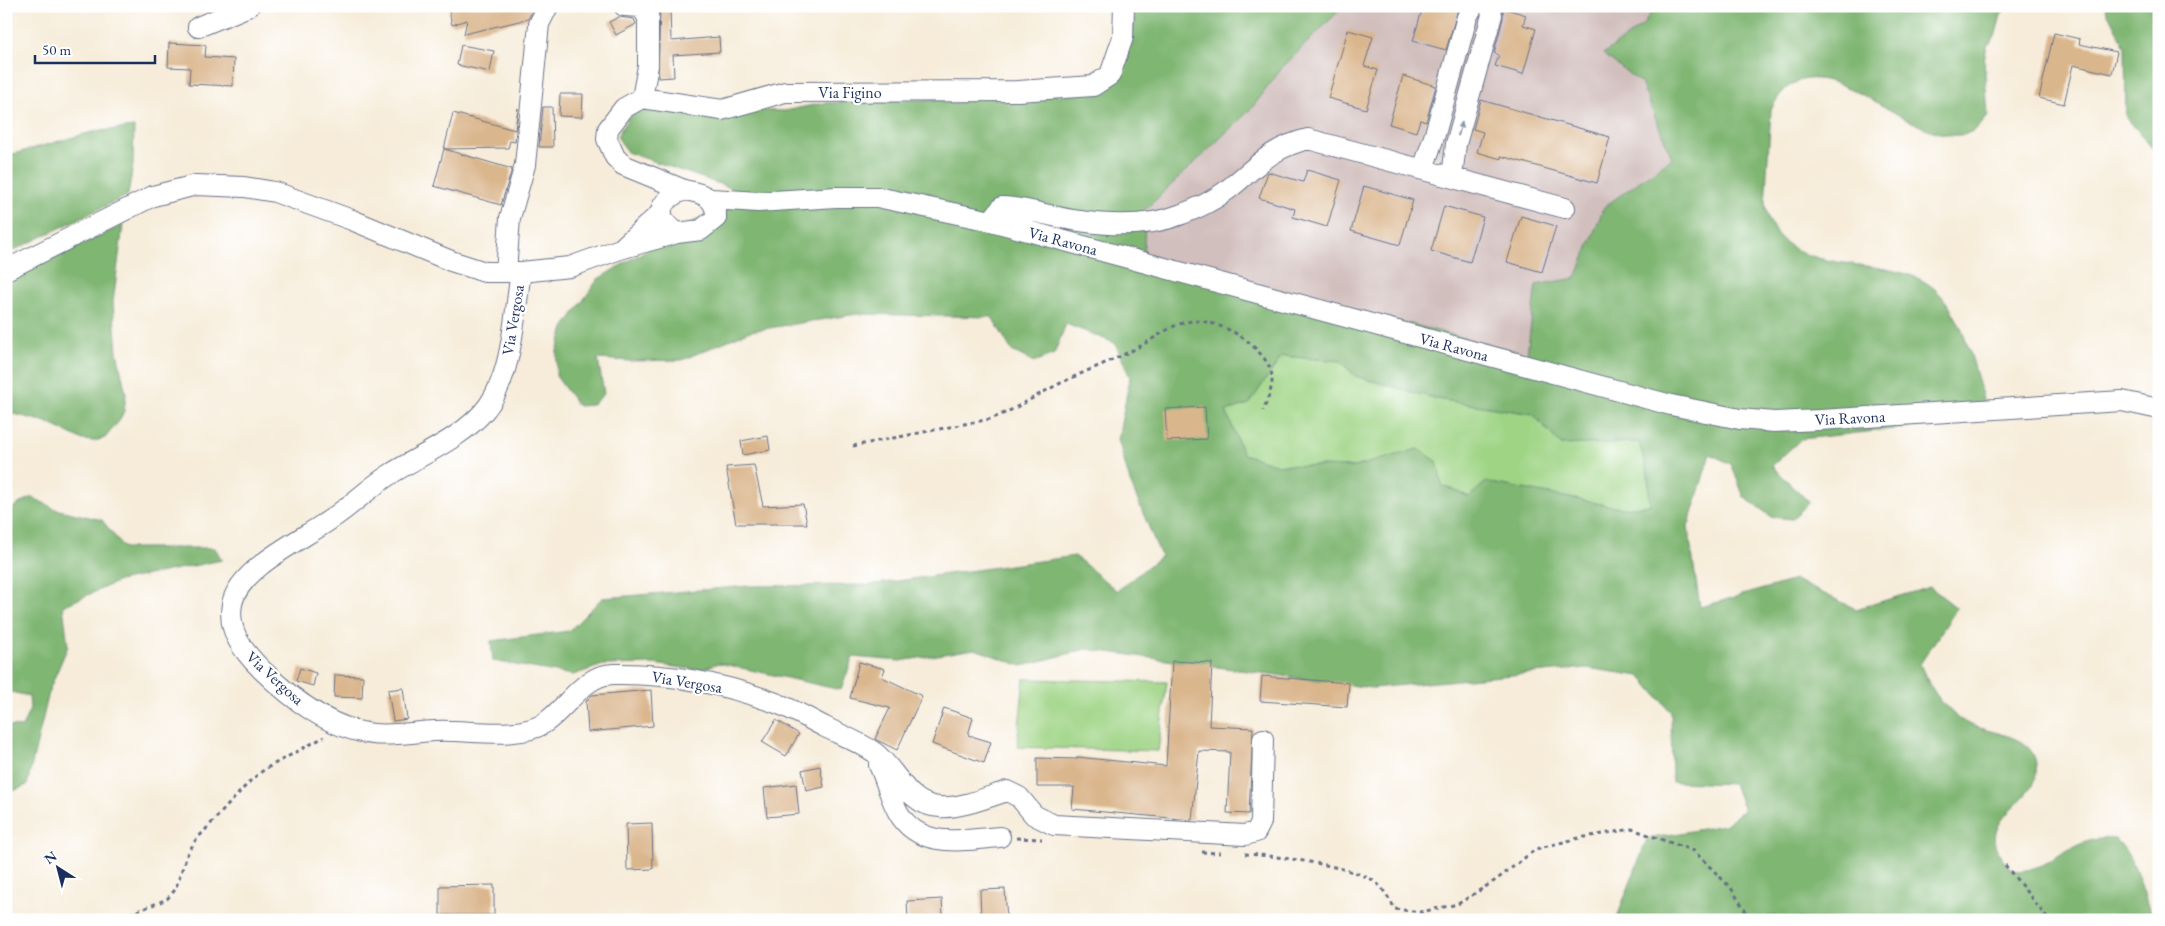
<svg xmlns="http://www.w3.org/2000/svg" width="2165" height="926" font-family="'EB Garamond',serif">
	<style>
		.industrial { fill: #d1bfbd }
		.green { fill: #9fd485; stroke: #5d8272 }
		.forest { fill: #7fb672; stroke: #4d7268; fill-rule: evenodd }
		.building { fill: #dab68d }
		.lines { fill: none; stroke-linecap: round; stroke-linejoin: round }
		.minor-casing { stroke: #687189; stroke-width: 22 }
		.path { stroke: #687189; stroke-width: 3; stroke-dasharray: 4 4; stroke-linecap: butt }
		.minor { stroke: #fff; stroke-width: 20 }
		.oneway { fill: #8d97ae }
		.labels { text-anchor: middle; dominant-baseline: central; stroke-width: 4.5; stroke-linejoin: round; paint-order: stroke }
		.street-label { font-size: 16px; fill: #1b2f5e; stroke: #fff }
	</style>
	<rect width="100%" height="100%" fill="#fff"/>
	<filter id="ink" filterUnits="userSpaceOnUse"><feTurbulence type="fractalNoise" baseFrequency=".02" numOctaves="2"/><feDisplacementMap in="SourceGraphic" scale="10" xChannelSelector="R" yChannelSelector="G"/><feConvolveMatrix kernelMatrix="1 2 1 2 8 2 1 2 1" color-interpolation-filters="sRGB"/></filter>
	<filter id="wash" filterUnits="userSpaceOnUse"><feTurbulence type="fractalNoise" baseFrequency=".0096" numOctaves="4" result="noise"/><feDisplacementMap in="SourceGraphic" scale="20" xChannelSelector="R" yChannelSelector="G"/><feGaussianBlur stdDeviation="1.12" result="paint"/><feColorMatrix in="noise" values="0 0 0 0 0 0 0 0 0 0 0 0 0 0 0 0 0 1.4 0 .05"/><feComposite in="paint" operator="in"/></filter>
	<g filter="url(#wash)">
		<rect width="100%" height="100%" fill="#f6ecd9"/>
		<path class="industrial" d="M 1344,6 L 1655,6 L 1643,25 L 1603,54 L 1641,83 L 1672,158 L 1604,207 L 1576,278 L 1536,285 L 1527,355 L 1144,256 L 1145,210 L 1252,108 L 1282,68 Z"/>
		<path class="green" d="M 1282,356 L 1341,361 L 1355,376 L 1437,399 L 1533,414 L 1561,445 L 1639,442 L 1648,473 L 1650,505 L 1622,508 L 1486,482 L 1470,497 L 1442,485 L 1436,461 L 1418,449 L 1354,467 L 1278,465 L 1243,454 L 1226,411 L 1249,404 Z
			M 1024,679 L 1167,682 L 1158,751 L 1017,747 Z
			M 1767,916 L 1832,920 L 1764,920 Z"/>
		<path class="forest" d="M 1134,6 L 1344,6 L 1282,68 L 1252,108 L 1145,210 L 1144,256 L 1527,354 L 1536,285 L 1576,278 L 1604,207 L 1672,158 L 1641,83 L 1603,54 L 1643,25 L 1655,6 L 2007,6 L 2001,15 L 1995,37 L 1987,46 L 1984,60 L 1988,115 C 1984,120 1980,128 1973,131 C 1917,161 1814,18 1771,110 L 1765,204 C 1778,287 1889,247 1936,290 C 1967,320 1977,379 1988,419 L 1801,439 L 1772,466 L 1809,502 L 1793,519 L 1772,517 L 1744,497 L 1731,464 L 1710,454 L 1688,527 L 1700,607 L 1795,580 L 1856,609 L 1930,587 L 1957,608 L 1920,664 C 1929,686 1941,705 1960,719 C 1981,735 2026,730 2035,759 C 2048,807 1961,814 2011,870 C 2046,877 2071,833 2115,839 C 2134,853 2145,898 2152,920 L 1832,920 L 1767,916 L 1764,920 L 1616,920 L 1647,839 L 1724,825 L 1744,810 L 1734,784 L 1672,782 L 1671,712 L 1640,676 L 1587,668 L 1372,688 L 1086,649 L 1022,666 L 975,649 L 900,661 L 853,657 L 841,690 L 719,663 L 699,670 L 653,664 L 603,665 L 573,675 L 493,661 L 491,641 L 569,631 L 602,598 L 749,586 L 869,585 L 1075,556 L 1117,591 L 1161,556 L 1130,482 L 1118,439 L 1130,377 L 1115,343 L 1066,324 L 1054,354 L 1034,362 L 1012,351 L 992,317 L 857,314 L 750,331 L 682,360 L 631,361 L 598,359 L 604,394 L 592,405 L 578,406 L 556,376 L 557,351 L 564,328 L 598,279 L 743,192 L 627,152 L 617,136 L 630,115 L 646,107 L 784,111 L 823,103 L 1102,93 L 1132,44 ZM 1282,356 L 1341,361 L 1355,376 L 1437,399 L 1533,414 L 1561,445 L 1639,442 L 1648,473 L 1650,505 L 1622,508 L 1486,482 L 1469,497 L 1442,485 L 1437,461 L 1418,449 L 1354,467 L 1278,465 L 1243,454 L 1226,411 L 1249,404 Z
			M 2104,6 L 2159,6 L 2159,156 L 2126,117 L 2125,47 Z
			M 134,127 L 133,165 L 128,195 L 6,254 L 6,156 L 92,132 Z
			M 123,225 L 113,302 L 117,352 L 126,394 L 124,411 L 119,421 L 105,438 L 94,441 L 83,440 L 46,422 L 6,412 L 6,280 Z
			M 32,497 L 55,509 L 102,520 L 124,548 L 215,548 L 222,560 L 119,581 L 63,606 L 68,646 L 50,688 L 27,785 L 6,794 L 6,726 L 22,727 L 30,709 L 29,696 L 6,691 L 6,516 L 15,506 Z"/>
		<g id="blocks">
			<path class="building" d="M 448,6 L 531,6 L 532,12 L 528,19 L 464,34 L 467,20 L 452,25 Z
				M 660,6 L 670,6 L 671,41 L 719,37 L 720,52 L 673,55 L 674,77 L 658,78 Z
				M 1423,6 L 1459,6 L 1446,50 L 1413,41 Z
				M 1503,8 L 1526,15 L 1523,25 L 1536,29 L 1523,74 L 1495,66 L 1499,55 L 1494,53 L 1503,18 Z
				M 619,17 L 634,19 L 636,24 L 616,35 L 609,22 Z
				M 1348,30 L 1373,37 L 1364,66 L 1378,70 L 1366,109 L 1328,98 Z
				M 2054,33 L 2080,39 L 2079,44 L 2117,52 L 2112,74 L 2073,65 L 2064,104 L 2039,98 Z
				M 169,43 L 206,45 L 205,57 L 234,59 L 233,86 L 189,84 L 190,68 L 168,67 Z
				M 461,45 L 494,51 L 490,72 L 457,65 Z
				M 1403,76 L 1436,86 L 1426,122 L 1420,120 L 1416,132 L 1389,124 Z
				M 560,94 L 583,94 L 582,117 L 559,116 Z
				M 1481,100 L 1610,137 L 1597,183 L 1501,156 L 1501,159 L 1477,152 L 1483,132 L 1473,129 Z
				M 543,107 L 552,107 L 553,147 L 539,147 Z
				M 518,108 L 515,142 L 510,141 L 508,148 L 444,149 L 453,113 L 515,130 Z
				M 444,149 L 512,169 L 501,205 L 434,186 Z
				M 1307,170 L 1341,180 L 1327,227 L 1293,217 L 1295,209 L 1259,198 L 1268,172 L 1303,182 Z
				M 1364,186 L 1413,200 L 1400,245 L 1351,231 Z
				M 1444,206 L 1483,217 L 1470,262 L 1431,251 Z
				M 1521,216 L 1556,226 L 1542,272 L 1507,262 Z
				M 1205,407 L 1207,439 L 1167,441 L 1165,409 Z
				M 768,436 L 770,450 L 743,455 L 741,441 Z
				M 754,465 L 763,506 L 803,504 L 807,524 L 736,524 L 726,467 Z
				M 1172,661 L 1212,663 L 1209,726 L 1253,728 L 1249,814 L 1227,813 L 1230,752 L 1199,751 L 1192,820 L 1072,809 L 1074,787 L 1037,787 L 1037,758 L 1077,759 L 1077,757 L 1166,766 Z
				M 859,662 L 885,669 L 882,677 L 922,696 L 897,750 L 875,739 L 890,708 L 850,698 Z
				M 300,668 L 316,673 L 313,686 L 296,681 Z
				M 335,675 L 363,676 L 362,698 L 334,697 Z
				M 1262,676 L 1349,683 L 1347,707 L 1260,701 Z
				M 403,688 L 407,719 L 393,721 L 388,690 Z
				M 651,690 L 653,726 L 588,732 L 586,701 L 592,695 Z
				M 944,708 L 973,718 L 968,735 L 991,742 L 984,763 L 932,744 Z
				M 776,720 L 799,734 L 786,756 L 762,742 Z
				M 820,766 L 824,787 L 806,791 L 802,770 Z
				M 796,784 L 799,814 L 767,817 L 764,788 Z
				M 652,823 L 653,869 L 627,870 L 626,824 Z
				M 494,885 L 494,915 L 440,915 L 440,886 Z
				M 1005,889 L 1007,920 L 981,920 L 980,890 Z
				M 942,899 L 943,916 L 928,917 L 928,920 L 908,920 L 907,901 Z"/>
		</g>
	</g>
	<g filter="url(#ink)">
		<use href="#blocks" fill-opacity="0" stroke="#687189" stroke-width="1"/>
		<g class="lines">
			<defs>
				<path id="minor" d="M 624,6 L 641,7 L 649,19
					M 198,27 L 249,6
					M 642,98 L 648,66 L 648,6
					M 1423,169 L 1435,134 L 1467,17 L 1473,6
					M 1452,177 L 1456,144 L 1492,15 L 1490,6
					M 684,190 L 623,165 L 615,157 L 607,139 L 608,129 L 624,108 L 642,98 L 722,110 L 785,92 L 1018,91 L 1093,86 L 1110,75 L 1123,37 L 1124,6
					M 684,190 C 702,193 717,197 716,218 L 701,230 L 677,233 C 652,214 659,201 684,190 Z
					M 712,199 L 758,202 L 836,197 L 877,197 L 991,221 L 1671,405 L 1740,419 L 1774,422 L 1820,420 L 2122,401 L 2159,409
					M 991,221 L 1002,207 C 1029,208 1054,218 1080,221 C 1114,226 1150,227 1182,214 C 1196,209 1214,200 1226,191 C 1257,167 1268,149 1308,139 L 1565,208
					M 625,245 L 662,212
					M 6,270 L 153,196 L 196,185 L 244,187 L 275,192 L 352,220 L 451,261 L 485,272 L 521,272 L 570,267 L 620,249 L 677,233
					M 506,272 L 510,218 L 525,165 L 539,24 L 548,6
					M 521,272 C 514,315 513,376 485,410 C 461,439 420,455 389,475 C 369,488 353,504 334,517 C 306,538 239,567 232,604 C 227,632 244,652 262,670 C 292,699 330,729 373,734 C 394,736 414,732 435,731 C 465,729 517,740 543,724 C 567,709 583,674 614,674 C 669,673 725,684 776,703 C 793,709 809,719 825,727 C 841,735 859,742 874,752 C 897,769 907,806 940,807 C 959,809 988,797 1007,791 L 1019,797 L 1034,815 L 1054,825 L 1245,835 L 1256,832 L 1261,822 L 1263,739
					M 879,765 C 886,780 890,798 898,812 C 919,850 964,840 1000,837"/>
			</defs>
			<use href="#minor" class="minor-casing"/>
			<path class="path" d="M 853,446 L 990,419 C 1013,411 1033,397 1055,386 C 1084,371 1116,360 1144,344 C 1160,335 1176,321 1196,321 C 1214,321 1242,334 1254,347 C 1278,371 1275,381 1263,411
				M 1016,838 L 1042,839
				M 1202,852 L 1221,853
				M 1245,854 C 1272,855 1348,866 1371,879 C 1382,885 1389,899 1395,909 L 1421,912 L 1458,904 L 1496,880 L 1536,849 L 1579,838 L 1632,829 L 1694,851 L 1731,888 L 1751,920
				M 2005,865 L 2049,920
				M 115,920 L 167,899 L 175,890 L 187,855 L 195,841 L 251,780 L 265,769 L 324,737"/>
			<use href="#minor" class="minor"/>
		</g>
		<defs><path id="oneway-solid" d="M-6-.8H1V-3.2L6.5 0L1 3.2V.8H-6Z" transform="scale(1.25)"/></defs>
		<use class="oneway" href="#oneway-solid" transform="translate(1460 129) rotate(-74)"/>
	</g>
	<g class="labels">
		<g class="street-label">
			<text x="850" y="92">Via Figino</text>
			<text transform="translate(1063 241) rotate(15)">Via Ravona</text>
			<text transform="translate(513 320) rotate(-81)">Via Vergosa</text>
			<text transform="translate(1454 347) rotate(15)">Via Ravona</text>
			<text transform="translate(1850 418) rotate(-3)">Via Ravona</text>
			<text transform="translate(275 678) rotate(42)">Via Vergosa</text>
			<text transform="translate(687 682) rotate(9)">Via Vergosa</text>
		</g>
	</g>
	<rect width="2165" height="926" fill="none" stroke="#fff" stroke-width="25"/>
	<g transform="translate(58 868) rotate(324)" stroke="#ffffff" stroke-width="4" paint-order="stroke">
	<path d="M0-4L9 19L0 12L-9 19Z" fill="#1b2f5e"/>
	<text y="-8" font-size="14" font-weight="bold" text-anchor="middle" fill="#1b2f5e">N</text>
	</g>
	<path d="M35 55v8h120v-8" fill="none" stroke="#1b2f5e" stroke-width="2.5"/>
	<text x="42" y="55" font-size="15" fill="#1b2f5e" stroke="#ffffff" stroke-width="4" paint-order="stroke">50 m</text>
</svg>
